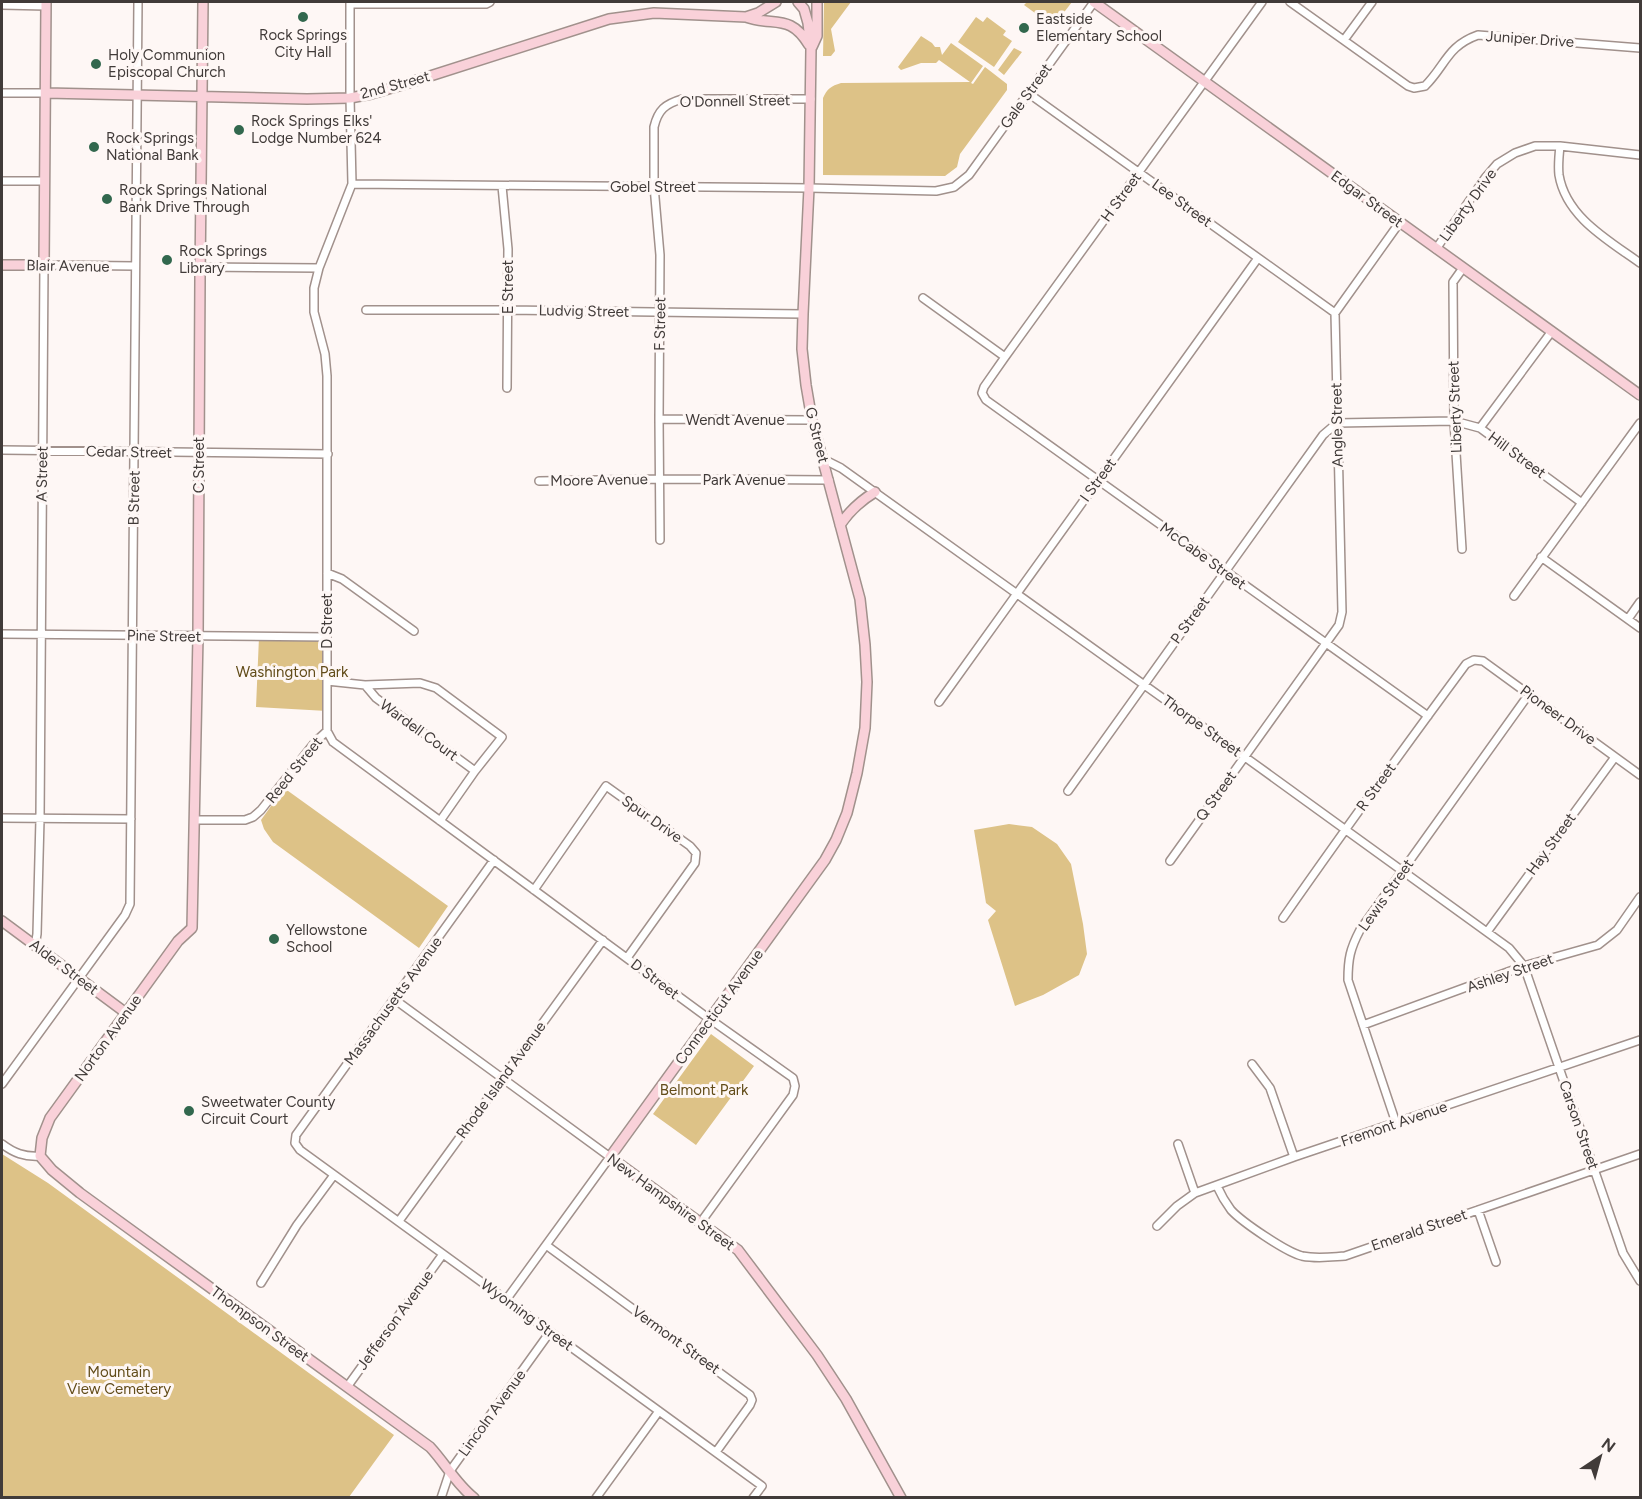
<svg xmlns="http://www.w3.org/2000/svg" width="1642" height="1499" font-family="Figtree,sans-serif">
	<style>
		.green { fill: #ddc287 }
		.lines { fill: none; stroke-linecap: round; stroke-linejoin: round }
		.street-casing { stroke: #a1918c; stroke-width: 10 }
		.secondary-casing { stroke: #a1918c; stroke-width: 12 }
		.street { stroke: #fff; stroke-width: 7 }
		.secondary { stroke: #f9d1d9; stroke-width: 9 }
		.poi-dot { fill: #32684e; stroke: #fef7f5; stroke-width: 2 }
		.labels { text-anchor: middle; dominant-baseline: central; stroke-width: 6; stroke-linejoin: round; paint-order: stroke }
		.poi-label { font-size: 15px; fill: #413b39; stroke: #fef7f5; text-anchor: start }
		.street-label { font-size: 15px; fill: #413b39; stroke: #fef7f5 }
		.park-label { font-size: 15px; fill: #624c19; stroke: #fef7f5 }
	</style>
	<rect width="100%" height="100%" fill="#fef7f5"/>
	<path class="green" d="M 824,2 L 851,2 L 831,29 L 835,51 L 831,56 L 823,56 Z
		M 1026,3 L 1026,2 L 1072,2 L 1055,24 L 1050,24 L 1024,5 Z
		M 976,17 L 983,22 L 987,17 L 1006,31 L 1003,35 L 1012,41 L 994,67 L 958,42 Z
		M 921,36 L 932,43 L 935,47 L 940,47 L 942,55 L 951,43 L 983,66 L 971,83 L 973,84 L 985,67 L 1007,84 L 1007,90 L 960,154 L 957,167 L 945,176 L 823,175 L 823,98 C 827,89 831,86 841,83 L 970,82 L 939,60 L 936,63 L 921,63 L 901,70 L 898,67 Z
		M 1014,48 L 1022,52 L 1004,75 L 998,70 Z
		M 259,637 L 327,637 L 327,711 L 256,707 Z
		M 284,788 L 448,906 L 419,948 L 273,842 L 264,829 L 261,820 Z
		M 1009,824 L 1032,827 L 1057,844 L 1071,864 L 1083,924 L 1087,954 L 1079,975 L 1043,995 L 1015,1006 L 988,920 L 996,911 L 986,903 L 974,830 Z
		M 711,1034 L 754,1066 L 696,1145 L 653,1114 Z
		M 2,1154 L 48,1183 L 394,1435 L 349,1497 L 2,1497 Z"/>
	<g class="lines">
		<defs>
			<path id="street" d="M 350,2 L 350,98 L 352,184 L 319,268 L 314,288 L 314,312 L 325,354 L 327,376 L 327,731 L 333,742 L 704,1015 L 793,1078 L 795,1086 L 793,1095 L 701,1222
				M 1262,2 L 1005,357 L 984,387 L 982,393 L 986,400 L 1428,716
				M 1290,2 L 1408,86 L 1414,88 L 1425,86 C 1446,65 1447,46 1478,35 L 1640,48
				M 350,4 L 486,4 L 490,2
				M 2,5 L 46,6
				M 1344,40 L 1372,2
				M 2,93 L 46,93
				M 1028,93 L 1335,313
				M 1560,146 C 1559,155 1558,166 1559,175 C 1566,217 1608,240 1640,263
				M 2,181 L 45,181
				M 352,184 L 809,188 L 936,191 L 954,187 L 969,175 L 1094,2
				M 502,186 L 508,249 L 507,388
				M 1436,249 L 1485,178 L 1497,164 L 1515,153 L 1535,146 L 1560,146 L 1640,155
				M 200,267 L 319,268
				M 923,298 L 1005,357
				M 366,310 L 508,310 L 803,314
				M 659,419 L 812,420
				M 1480,428 L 1552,331
				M 2,450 L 328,454
				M 823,459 L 841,468 L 1245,757 L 1509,948 L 1524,966 L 1623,1253 L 1640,1281
				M 539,481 L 659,479 L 829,480
				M 660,540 L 659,419 L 660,255 L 654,186 L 654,127 C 658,110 665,104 682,99 L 811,99
				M 1462,549 L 1454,421 L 1453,282 L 1463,268
				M 1541,557 L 1640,628
				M 327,573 L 342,579 L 414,631
				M 1514,596 L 1640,423
				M 1628,619 L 1640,602
				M 2,634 L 327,637
				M 327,681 L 365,685
				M 939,702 L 1258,258
				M 1068,791 L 1323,435 L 1337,423 L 1454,421 L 1480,428 L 1582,503
				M 2,818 L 131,819
				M 194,820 L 245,820 L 253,817 L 261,810 L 315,742 L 327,731
				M 440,821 L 475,771 L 376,698 L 365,685 L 420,683 L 436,688 L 502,737 L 475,771
				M 494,860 L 296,1135 L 295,1143 L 300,1150 L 762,1486 L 753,1498
				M 1170,861 L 1339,625 L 1342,612 L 1335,313 L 1400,222
				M 534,890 L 606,786 L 690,846 L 696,853 L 695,863 L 627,958
				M 1283,918 C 1343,832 1404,748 1466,664 L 1474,660 L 1483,661 L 1640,775
				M 1487,932 L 1615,757
				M 35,946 L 37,934 L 40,819 L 44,265 L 135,266
				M 394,999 L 610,1157 L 506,1300
				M 1363,1025 L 1524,966 L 1598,945 L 1617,930 L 1640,897
				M 1252,1064 L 1270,1088 L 1294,1157
				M 2,1084 L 125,915 L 130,904 L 138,2
				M 1396,1123 L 1348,980 C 1348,959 1350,949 1360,930 L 1529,694
				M 2,1144 C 14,1153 24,1157 40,1156
				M 1178,1144 L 1195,1193
				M 1217,1186 C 1221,1195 1225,1202 1231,1210 C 1242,1222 1286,1252 1302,1256 C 1317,1259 1330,1257 1345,1256 L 1640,1154
				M 1478,1210 L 1496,1262
				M 399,1221 L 603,940
				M 1157,1226 L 1177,1206 L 1195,1193 L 1294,1157 L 1640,1040
				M 546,1245 L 750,1395 L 752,1400 L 750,1405 L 716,1452
				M 261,1283 L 297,1225 L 334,1175
				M 347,1387 L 443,1254
				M 441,1498 L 450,1471 L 550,1332
				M 596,1498 L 659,1411"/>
			<path id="secondary" d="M 203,2 L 200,278 L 198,636 L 192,928 L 178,941 L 50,1118 L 42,1138 L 40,1156 L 52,1170 L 80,1193 L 430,1447 C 445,1463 456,1484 474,1498
				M 798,2 L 804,9 L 808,23 L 811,49 L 809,188 L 803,314 L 802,349 L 806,385 L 812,420 L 860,599 L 865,645 L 867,682 L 865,728 L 857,773 L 847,813 L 836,840 L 825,860 L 610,1157 L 738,1250 L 817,1355 L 846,1399 L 901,1498
				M 1094,2 L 1640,395
				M 746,17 C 774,27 790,13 809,45
				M 812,47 L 817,36 L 817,2
				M 46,93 L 307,99 L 350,98 L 371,94 L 402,85 L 609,19 L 654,13 L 746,17 L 758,13 L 776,2
				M 2,265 L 44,265 L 46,2
				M 840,525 C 850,510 860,501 875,492
				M 2,921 L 126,1013"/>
		</defs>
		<use href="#street" class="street-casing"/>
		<use href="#secondary" class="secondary-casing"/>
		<use href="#street" class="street"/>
		<use href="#secondary" class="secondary"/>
	</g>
	<g class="poi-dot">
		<circle cx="303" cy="17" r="6"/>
		<circle cx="1024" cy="28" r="6"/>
		<circle cx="96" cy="64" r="6"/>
		<circle cx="239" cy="130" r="6"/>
		<circle cx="94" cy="147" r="6"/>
		<circle cx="107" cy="199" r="6"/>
		<circle cx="167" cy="260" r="6"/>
		<circle cx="274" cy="939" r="6"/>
		<circle cx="189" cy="1111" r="6"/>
	</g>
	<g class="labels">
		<g class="poi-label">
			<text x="1036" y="19">Eastside<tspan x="1036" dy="17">Elementary School</tspan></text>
			<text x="303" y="35" text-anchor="middle">Rock Springs<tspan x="303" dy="17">City Hall</tspan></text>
			<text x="108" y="55">Holy Communion<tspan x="108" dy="17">Episcopal Church</tspan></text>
			<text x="251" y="121">Rock Springs Elks'<tspan x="251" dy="17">Lodge Number 624</tspan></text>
			<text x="106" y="138">Rock Springs<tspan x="106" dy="17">National Bank</tspan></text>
			<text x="119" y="190">Rock Springs National<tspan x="119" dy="17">Bank Drive Through</tspan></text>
			<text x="179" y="251">Rock Springs<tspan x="179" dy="17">Library</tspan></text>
			<text x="286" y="930">Yellowstone<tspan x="286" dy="17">School</tspan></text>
			<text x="201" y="1102">Sweetwater County<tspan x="201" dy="17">Circuit Court</tspan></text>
		</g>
		<g class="street-label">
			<text transform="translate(1530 39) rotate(4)">Juniper Drive</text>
			<text transform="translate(395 85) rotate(-15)">2nd Street</text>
			<text transform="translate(1026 96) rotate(-54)">Gale Street</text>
			<text transform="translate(735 101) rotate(-1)">O'Donnell Street</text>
			<text x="653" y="187">Gobel Street</text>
			<text transform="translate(1121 197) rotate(-54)">H Street</text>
			<text transform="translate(1367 199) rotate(36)">Edgar Street</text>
			<text transform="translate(1182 203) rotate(36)">Lee Street</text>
			<text transform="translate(1468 205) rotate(-54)">Liberty Drive</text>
			<text transform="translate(68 266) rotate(1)">Blair Avenue</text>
			<text transform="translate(508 287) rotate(-90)">E Street</text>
			<text transform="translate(584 311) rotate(1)">Ludvig Street</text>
			<text transform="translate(660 324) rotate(-89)">F Street</text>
			<text transform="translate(1455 407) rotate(-92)">Liberty Street</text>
			<text x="735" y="420">Wendt Avenue</text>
			<text transform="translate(1337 425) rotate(-91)">Angle Street</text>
			<text transform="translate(817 435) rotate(76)">G Street</text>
			<text transform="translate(129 452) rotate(1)">Cedar Street</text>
			<text transform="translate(1517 455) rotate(36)">Hill Street</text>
			<text transform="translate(199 465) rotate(-90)">C Street</text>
			<text transform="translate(42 474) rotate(-89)">A Street</text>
			<text transform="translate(599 480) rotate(-1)">Moore Avenue</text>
			<text x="744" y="480">Park Avenue</text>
			<text transform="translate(1098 480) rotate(-54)">I Street</text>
			<text transform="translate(134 498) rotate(-89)">B Street</text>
			<text transform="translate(1203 556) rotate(36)">McCabe Street</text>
			<text transform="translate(1190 620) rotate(-54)">P Street</text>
			<text transform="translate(327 621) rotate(-90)">D Street</text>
			<text transform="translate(164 636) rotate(1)">Pine Street</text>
			<text transform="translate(1558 715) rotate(36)">Pioneer Drive</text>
			<text transform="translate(1202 726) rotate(36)">Thorpe Street</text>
			<text transform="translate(419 730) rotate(36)">Wardell Court</text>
			<text transform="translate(294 770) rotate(-51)">Reed Street</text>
			<text transform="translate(1376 787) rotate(-54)">R Street</text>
			<text transform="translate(1216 796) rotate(-54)">Q Street</text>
			<text transform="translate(652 819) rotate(35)">Spur Drive</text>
			<text transform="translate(1551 844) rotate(-54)">Hay Street</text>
			<text transform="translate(1386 895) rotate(-55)">Lewis Street</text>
			<text transform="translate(64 967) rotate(37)">Alder Street</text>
			<text transform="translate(1510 973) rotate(-19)">Ashley Street</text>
			<text transform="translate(655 979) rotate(37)">D Street</text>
			<text transform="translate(393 1001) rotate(-54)">Massachusetts Avenue</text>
			<text transform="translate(719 1007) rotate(-54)">Connecticut Avenue</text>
			<text transform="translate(108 1038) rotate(-54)">Norton Avenue</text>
			<text transform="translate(501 1080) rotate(-54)">Rhode Island Avenue</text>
			<text transform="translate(1394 1124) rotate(-19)">Fremont Avenue</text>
			<text transform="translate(1579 1125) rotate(71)">Carson Street</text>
			<text transform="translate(671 1202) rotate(36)">New Hampshire Street</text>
			<text transform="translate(1419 1230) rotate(-19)">Emerald Street</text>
			<text transform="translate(527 1315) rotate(36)">Wyoming Street</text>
			<text transform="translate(395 1320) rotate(-54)">Jefferson Avenue</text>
			<text transform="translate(260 1324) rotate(36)">Thompson Street</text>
			<text transform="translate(676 1340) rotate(36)">Vermont Street</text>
			<text transform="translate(492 1413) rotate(-54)">Lincoln Avenue</text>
		</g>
		<g class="park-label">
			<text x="292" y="672">Washington Park</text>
			<text x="704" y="1090">Belmont Park</text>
			<text x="119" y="1372">Mountain<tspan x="119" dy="17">View Cemetery</tspan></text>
		</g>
	</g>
	<rect width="1642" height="1499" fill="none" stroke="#413b39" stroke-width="6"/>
	<g transform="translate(1600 1457) rotate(36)" stroke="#fef7f5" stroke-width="4.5" paint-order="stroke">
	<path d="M0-4.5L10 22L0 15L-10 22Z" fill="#413b39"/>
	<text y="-9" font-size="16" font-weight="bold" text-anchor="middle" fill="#413b39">N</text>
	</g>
</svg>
